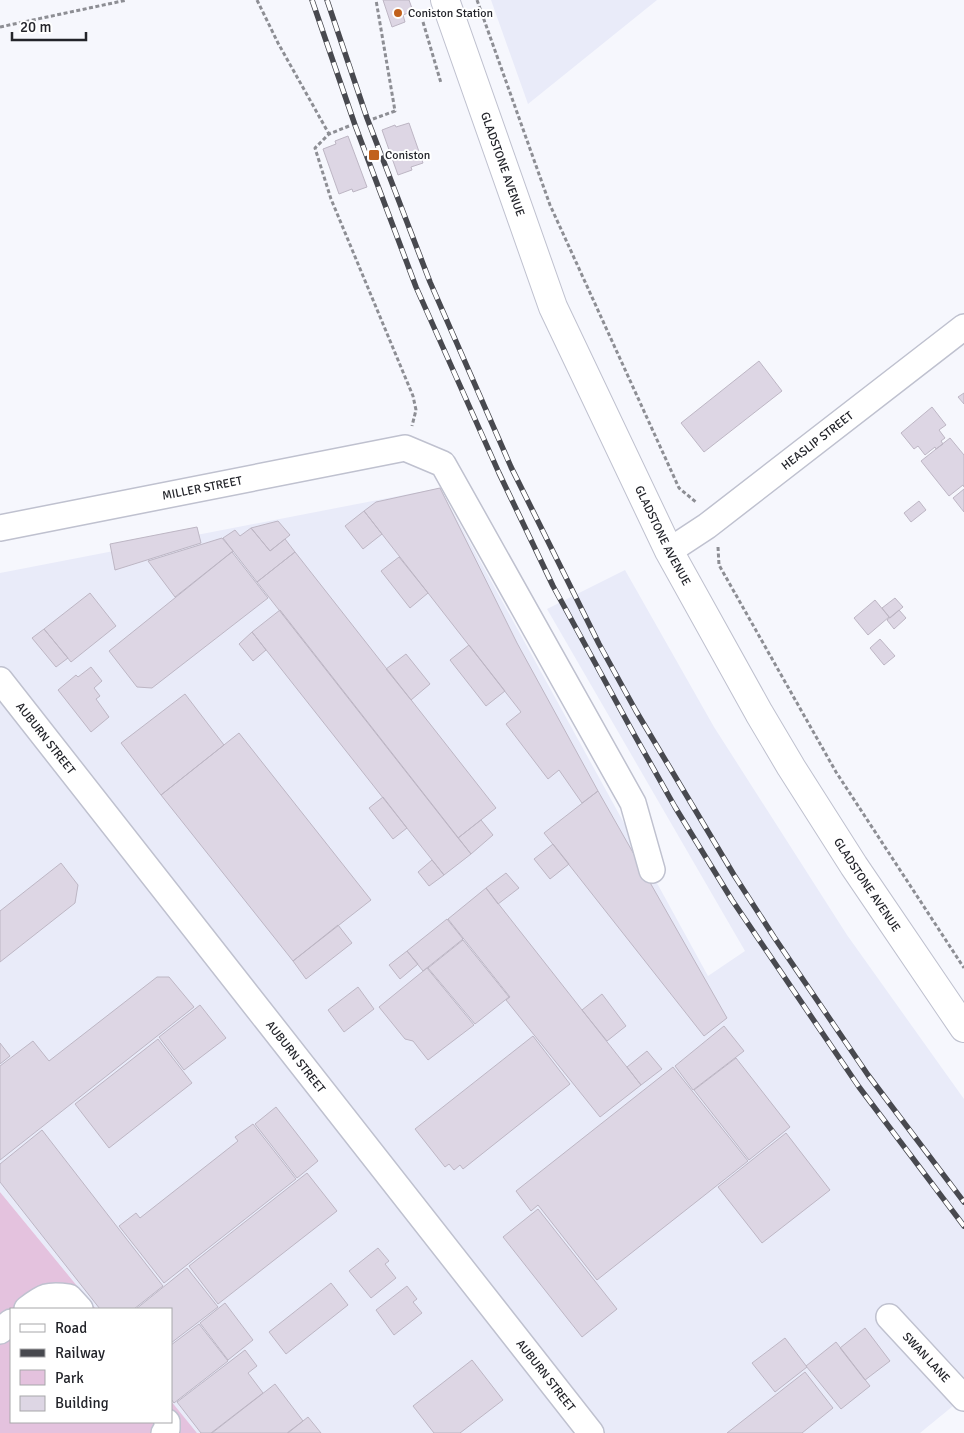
<svg xmlns="http://www.w3.org/2000/svg" width="964" height="1433" font-family="Signika,sans-serif">
	<style>
		.built { fill: #e9ebf9 }
		.green { fill: #e4c2de }
		.building { fill: #ddd6e4; stroke: #bdb6c4 }
		.lines { fill: none; stroke-linecap: round; stroke-linejoin: round }
		.minor-casing { stroke: #bfc1cf; stroke-width: 28 }
		.major-casing { stroke: #bfc1cf; stroke-width: 30 }
		.path { stroke: #8d8e94; stroke-width: 3; stroke-dasharray: 4 2.5; stroke-linecap: butt }
		.minor { stroke: #fff; stroke-width: 25 }
		.major { stroke: #fff; stroke-width: 28 }
		.rail-casing { stroke: #48494f; stroke-width: 5.5 }
		.rail { stroke: #fff; stroke-width: 4; stroke-dasharray: 11; stroke-linecap: butt }
		.poi-dot { fill: #c1611d; stroke: #fff; stroke-width: 2 }
		.labels { text-anchor: middle; dominant-baseline: central; stroke-width: 4; stroke-linejoin: round; paint-order: stroke }
		.poi-label { font-size: 12px; fill: #23242a; stroke: #fff; text-anchor: start }
		.street-label { font-size: 12px; fill: #23242a; stroke: #fff }
	</style>
	<rect width="100%" height="100%" fill="#f6f7fd"/>
	<path class="built" d="M 491,0 L 657,0 L 528,104 Z
		M 440,488 L 708,976 L 745,951 L 547,609 L 625,570 L 714,727 L 847,935 L 964,1099 L 964,1397 L 920,1433 L 197,1433 L 171,1401 L 171,1309 L 96,1309 L 0,1192 L 0,573 Z"/>
	<path class="green" d="M 0,1192 L 96,1309 L 11,1309 L 11,1422 L 171,1422 L 171,1401 L 197,1433 L 0,1433 Z"/>
	<path class="building" d="M 383,0 L 409,0 L 413,11 L 403,15 L 405,22 L 392,27 Z
		M 409,123 L 423,163 L 411,167 L 412,170 L 398,175 L 382,130 L 395,125 L 396,127 Z
		M 348,136 L 367,187 L 353,192 L 352,189 L 339,194 L 323,149 L 336,144 L 335,141 Z
		M 759,361 L 782,391 L 704,452 L 681,423 Z
		M 964,393 L 964,404 L 958,397 Z
		M 932,407 L 946,425 L 939,430 L 945,438 L 941,441 L 943,444 L 936,449 L 935,447 L 925,455 L 918,446 L 914,449 L 901,433 Z
		M 950,438 L 964,455 L 964,487 L 963,485 L 949,496 L 921,461 Z
		M 440,488 L 517,643 L 598,791 L 582,803 L 559,770 L 548,779 L 506,724 L 521,712 L 364,511 L 376,502 Z
		M 964,489 L 964,512 L 953,498 Z
		M 919,501 L 926,510 L 911,522 L 904,513 Z
		M 364,511 L 382,534 L 363,549 L 345,526 Z
		M 278,521 L 290,535 L 270,551 L 251,528 Z
		M 197,527 L 201,543 L 115,570 L 110,544 Z
		M 251,528 L 270,551 L 285,539 L 295,552 L 257,582 L 223,538 L 235,530 L 240,536 Z
		M 222,538 L 233,551 L 175,597 L 148,561 Z
		M 232,552 L 268,598 L 152,688 L 137,687 L 109,651 Z
		M 295,552 L 496,808 L 458,838 L 257,582 Z
		M 399,557 L 428,593 L 410,608 L 381,571 Z
		M 90,593 L 116,626 L 71,662 L 44,629 Z
		M 895,598 L 903,607 L 890,618 L 882,608 Z
		M 875,600 L 889,617 L 868,635 L 854,618 Z
		M 280,610 L 471,854 L 444,875 L 252,632 Z
		M 899,610 L 906,618 L 894,629 L 887,620 Z
		M 44,629 L 68,658 L 56,667 L 32,638 Z
		M 252,632 L 266,650 L 253,661 L 239,644 Z
		M 880,639 L 895,656 L 884,665 L 870,648 Z
		M 469,645 L 505,691 L 486,706 L 450,660 Z
		M 406,654 L 430,684 L 411,700 L 386,669 Z
		M 91,667 L 102,681 L 94,688 L 100,696 L 96,699 L 109,717 L 91,732 L 58,690 L 76,675 L 78,677 Z
		M 185,694 L 224,745 L 161,795 L 121,743 Z
		M 239,733 L 371,900 L 293,961 L 161,795 Z
		M 598,791 L 727,1018 L 704,1036 L 544,833 Z
		M 383,797 L 407,828 L 393,839 L 369,808 Z
		M 481,820 L 493,835 L 471,854 L 458,838 Z
		M 553,844 L 569,864 L 550,879 L 534,859 Z
		M 432,860 L 444,875 L 429,886 L 418,872 Z
		M 61,863 L 78,885 L 75,903 L 0,962 L 0,911 Z
		M 506,873 L 519,888 L 498,904 L 486,888 Z
		M 486,888 L 641,1085 L 600,1117 L 506,1000 L 510,997 L 448,919 Z
		M 447,919 L 463,939 L 423,971 L 407,951 Z
		M 338,925 L 352,943 L 306,979 L 293,961 Z
		M 463,940 L 509,997 L 475,1024 L 428,968 Z
		M 407,951 L 418,964 L 400,979 L 389,965 Z
		M 427,968 L 474,1025 L 428,1060 L 413,1041 L 405,1039 L 379,1007 Z
		M 157,977 L 169,977 L 194,1007 L 0,1160 L 0,1066 L 33,1041 L 49,1061 Z
		M 358,987 L 374,1009 L 344,1032 L 328,1010 Z
		M 602,994 L 626,1026 L 607,1041 L 582,1010 Z
		M 200,1005 L 226,1038 L 184,1070 L 159,1037 Z
		M 724,1026 L 744,1051 L 693,1090 L 675,1066 Z
		M 533,1036 L 570,1084 L 463,1169 L 460,1165 L 454,1170 L 449,1164 L 445,1167 L 415,1129 Z
		M 158,1039 L 192,1083 L 109,1148 L 75,1104 Z
		M 0,1043 L 10,1056 L 0,1064 Z
		M 647,1051 L 662,1069 L 641,1085 L 627,1067 Z
		M 736,1058 L 790,1127 L 749,1160 L 694,1090 Z
		M 673,1067 L 748,1161 L 597,1280 L 538,1205 L 531,1211 L 516,1191 Z
		M 276,1107 L 318,1161 L 297,1178 L 255,1124 Z
		M 253,1124 L 296,1179 L 164,1283 L 119,1226 L 136,1213 L 140,1218 L 238,1141 L 235,1137 Z
		M 42,1130 L 163,1286 L 134,1309 L 100,1309 L 0,1182 L 0,1164 Z
		M 786,1133 L 830,1190 L 762,1243 L 718,1187 Z
		M 307,1173 L 337,1211 L 218,1304 L 189,1266 Z
		M 538,1209 L 617,1309 L 582,1337 L 503,1237 Z
		M 378,1248 L 389,1261 L 385,1264 L 396,1278 L 371,1298 L 349,1271 Z
		M 187,1268 L 218,1307 L 171,1343 L 171,1309 L 136,1309 Z
		M 331,1283 L 348,1305 L 286,1354 L 269,1332 Z
		M 407,1286 L 417,1299 L 413,1302 L 422,1313 L 394,1335 L 376,1310 Z
		M 225,1303 L 253,1340 L 228,1360 L 200,1323 Z
		M 199,1324 L 228,1361 L 174,1403 L 171,1399 L 171,1345 Z
		M 865,1328 L 890,1361 L 865,1380 L 840,1348 Z
		M 785,1338 L 807,1367 L 775,1392 L 752,1363 Z
		M 836,1342 L 870,1386 L 841,1409 L 806,1366 Z
		M 245,1350 L 257,1366 L 248,1373 L 263,1393 L 211,1433 L 201,1433 L 177,1402 Z
		M 472,1360 L 503,1400 L 460,1433 L 434,1433 L 413,1406 Z
		M 805,1372 L 833,1408 L 802,1433 L 727,1433 Z
		M 275,1384 L 303,1421 L 287,1433 L 212,1433 Z
		M 308,1417 L 321,1433 L 288,1433 Z"/>
	<g class="lines">
		<defs>
			<g id="minor">
				<path id="s1" d="M 0,528 L 405,448 L 443,464 L 633,803 L 652,870"/>
				<path id="s2" d="M 669,551 L 707,526 L 964,327"/>
				<path id="s3" d="M 0,680 L 591,1433"/>
				<path d="M 27,1309 C 44,1296 48,1294 69,1297 L 80,1309"/>
				<path id="s4" d="M 889,1317 L 964,1398"/>
				<path d="M 0,1331 L 11,1322"/>
				<path d="M 164,1433 L 167,1429 L 167,1422"/>
			</g>
			<g id="major">
				<path id="s5" d="M 445,0 L 553,307 L 669,551 L 759,713 L 791,767 L 854,866 L 964,1028"/>
			</g>
		</defs>
		<use href="#minor" class="minor-casing"/>
		<use href="#major" class="major-casing"/>
		<path class="path" d="M 257,0 L 278,43 L 329,134
			M 477,0 L 550,205 L 679,488 L 697,503
			M 423,22 L 441,83
			M 0,27 L 127,0
			M 373,119 L 395,111 L 376,0
			M 349,126 L 329,134 L 315,148 L 331,199 L 413,396 L 416,410 L 412,426
			M 718,547 L 719,565 L 836,772 L 964,968"/>
		<use href="#minor" class="minor"/>
		<use href="#major" class="major"/>
		<defs>
			<path id="rail" d="M 312,0 L 355,125 L 416,287 L 499,473 L 553,586 L 635,736 L 675,807 L 732,900 L 859,1087 L 964,1226
				M 327,0 L 367,118 L 430,282 L 511,467 L 599,644 L 636,711 L 734,875 L 774,937 L 868,1075 L 964,1202"/>
		</defs>
		<use href="#rail" class="rail-casing"/>
		<use href="#rail" class="rail"/>
	</g>
	<g class="poi-dot">
		<circle cx="398" cy="13" r="5"/>
		<rect x="368" y="149" width="12" height="12" rx="2.5"/>
	</g>
	<g class="labels">
		<g class="poi-label">
			<text x="408" y="13">Coniston Station</text>
			<text x="385" y="155">Coniston</text>
		</g>
		<g class="street-label">
			<text stroke="none"><textPath href="#s5" startOffset="174">GLADSTONE AVENUE</textPath></text>
			<text stroke="none"><textPath href="#s2" startOffset="185">HEASLIP STREET</textPath></text>
			<text stroke="none"><textPath href="#s1" startOffset="206">MILLER STREET</textPath></text>
			<text stroke="none"><textPath href="#s5" startOffset="579">GLADSTONE AVENUE</textPath></text>
			<text stroke="none"><textPath href="#s3" startOffset="74">AUBURN STREET</textPath></text>
			<text stroke="none"><textPath href="#s5" startOffset="984">GLADSTONE AVENUE</textPath></text>
			<text stroke="none"><textPath href="#s3" startOffset="479">AUBURN STREET</textPath></text>
			<text stroke="none"><textPath href="#s4" startOffset="55">SWAN LANE</textPath></text>
			<text stroke="none"><textPath href="#s3" startOffset="884">AUBURN STREET</textPath></text>
		</g>
	</g>
	<rect x="10" y="1308" width="162" height="115" fill="#ffffff" stroke="#a7a7aa"/>
	<rect x="20" y="1324" width="25" height="8" fill="#ffffff" stroke="#a7a7aa"/>
	<text x="55" y="1333" font-size="15" fill="#23242a">Road</text>
	<rect x="20" y="1349" width="25" height="8" fill="#48494f" stroke="#a7a7aa"/>
	<text x="55" y="1358" font-size="15" fill="#23242a">Railway</text>
	<rect x="20" y="1370" width="25" height="15" fill="#e4c2de" stroke="#a7a7aa"/>
	<text x="55" y="1383" font-size="15" fill="#23242a">Park</text>
	<rect x="20" y="1396" width="25" height="15" fill="#ddd6e4" stroke="#a7a7aa"/>
	<text x="55" y="1408" font-size="15" fill="#23242a">Building</text>
	<path d="M12 32v8h74v-8" fill="none" stroke="#23242a" stroke-width="2.5"/>
	<text x="20" y="32" font-size="15" fill="#23242a" stroke="#ffffff" stroke-width="4" paint-order="stroke">20 m</text>
</svg>
